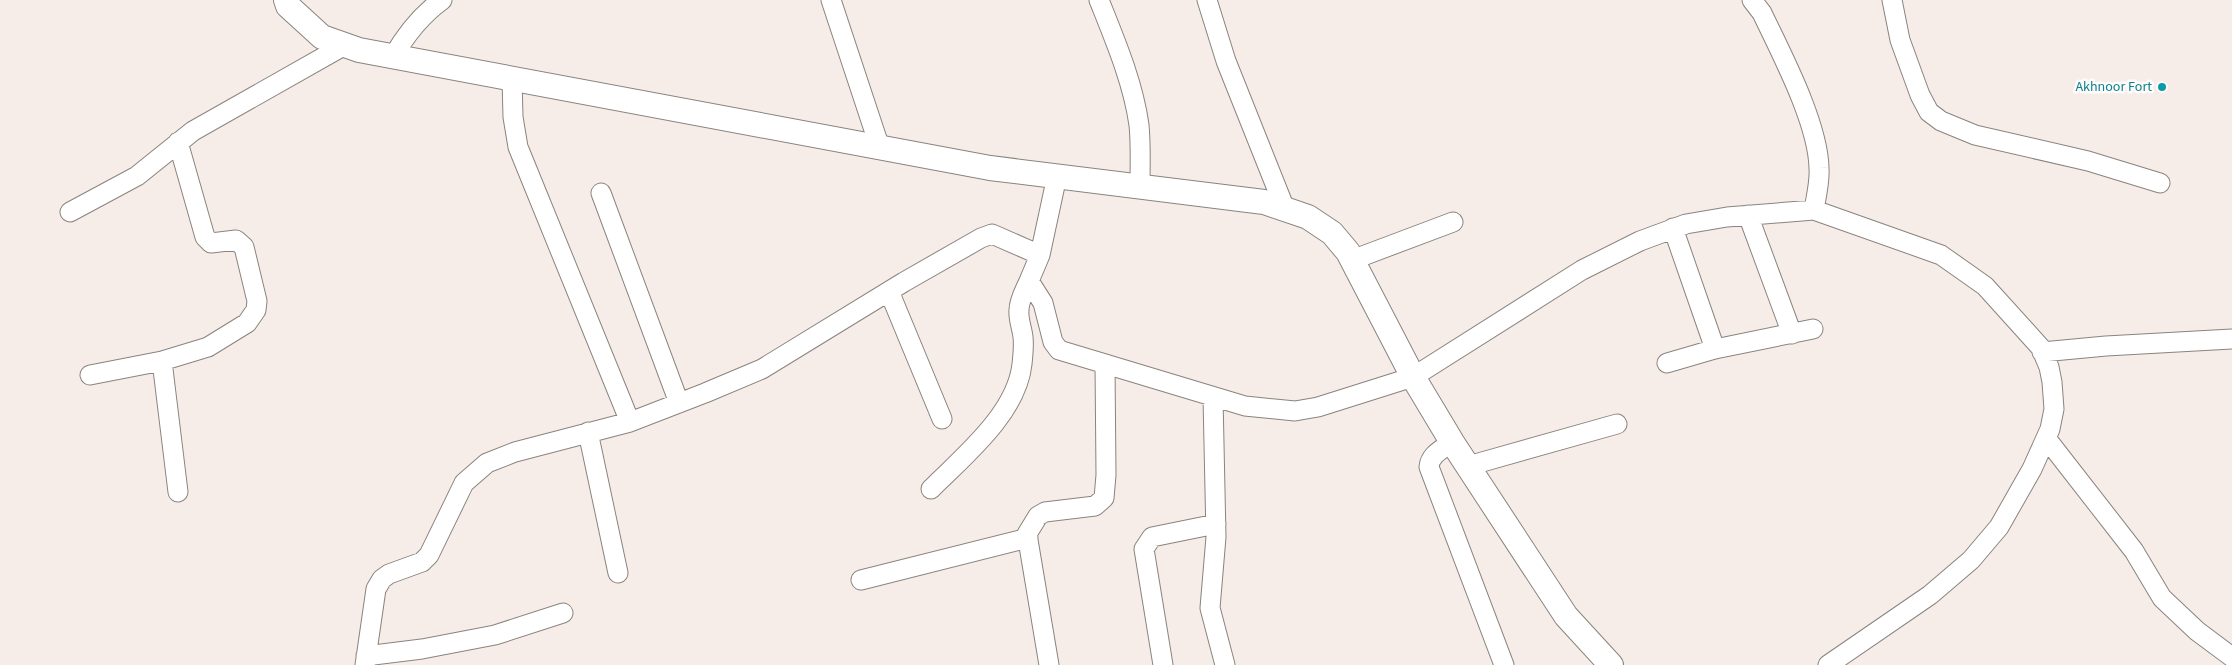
<svg xmlns="http://www.w3.org/2000/svg" width="2232" height="665" font-family="'Source Sans 3',sans-serif">
	<style>
		.lines { fill: none; stroke-linecap: round; stroke-linejoin: round }
		.minor-casing { stroke: #8a837e; stroke-width: 21 }
		.major-casing { stroke: #8a837e; stroke-width: 26 }
		.minor { stroke: #fff; stroke-width: 19 }
		.major { stroke: #fff; stroke-width: 24 }
		.culture-dot { fill: #0f9aa8; stroke: #fefcfb; stroke-width: 2 }
		.labels { text-anchor: middle; dominant-baseline: central; stroke-width: 5; stroke-linejoin: round; paint-order: stroke }
		.culture-label { font-size: 14px; fill: #0d838f; stroke: #fefcfb; text-anchor: end }
	</style>
	<rect width="100%" height="100%" fill="#f6ede8"/>
	<g class="lines">
		<defs>
			<path id="minor" d="M 831,0 L 880,148
				M 1099,0 C 1115,40 1133,82 1139,125 C 1141,145 1140,166 1140,186
				M 1207,0 L 1226,61 L 1285,209
				M 1752,0 L 1762,13 C 1782,55 1818,123 1819,168 C 1820,182 1816,197 1814,210
				M 1892,0 L 1900,40 L 1920,95 L 1929,112 L 1941,121 L 1975,135 L 2088,161 L 2160,183
				M 393,57 C 406,34 420,16 442,0
				M 512,79 L 513,117 L 518,147 L 630,422
				M 601,193 L 679,403
				M 70,212 L 137,176 L 193,131 L 345,45
				M 1748,215 L 1792,334
				M 1673,228 L 1715,349
				M 1040,255 L 1029,281 L 1043,303 L 1053,342 L 1059,350 L 1245,406 L 1295,411 L 1318,407 L 1413,377 L 1582,270 L 1640,241 L 1686,224 L 1727,217 L 1814,210 L 1941,255 L 1985,286 L 2041,348 L 2049,367 L 2052,382 L 2054,409 L 2050,429 L 2032,469 L 1999,527 L 1971,560 L 1930,595 L 1828,665
				M 1352,260 L 1453,222
				M 889,291 L 942,419
				M 2042,352 L 2106,346 L 2232,339
				M 162,361 L 178,492
				M 1667,363 L 1715,349 L 1813,329
				M 90,375 L 162,361 L 208,347 L 247,323 L 256,310 L 257,301 L 244,247 L 236,240 L 211,243 L 205,237 L 178,142
				M 1213,397 L 1216,537 L 1210,608 L 1225,665
				M 588,432 L 618,573
				M 2046,438 L 2134,551 L 2162,598 L 2197,631 L 2232,657
				M 1452,442 C 1443,449 1430,454 1429,467 L 1504,665
				M 1468,466 L 1617,424
				M 931,489 C 964,456 1017,413 1022,364 C 1023,355 1024,345 1023,337 C 1022,328 1018,319 1019,310 C 1019,300 1025,290 1029,281
				M 861,580 L 1028,538
				M 366,656 L 422,649 L 495,635 L 563,613
				M 365,665 L 376,589 L 382,579 L 389,574 L 422,562 L 429,555 L 464,483 L 487,463 L 515,452 L 630,422 L 705,393 L 762,369 L 904,282 L 981,238 L 992,234 L 1040,255 L 1057,176
				M 1049,665 L 1027,534 L 1038,516 L 1045,512 L 1095,506 L 1104,498 L 1106,475 L 1105,364
				M 1163,665 L 1144,549 L 1152,537 L 1216,524"/>
			<path id="major" d="M 286,0 L 288,6 L 322,37 L 359,50 L 990,168 L 1264,202 L 1308,217 L 1332,233 L 1348,252 L 1413,377 L 1452,442 L 1566,616 L 1611,665"/>
		</defs>
		<use href="#minor" class="minor-casing"/>
		<use href="#major" class="major-casing"/>
		<use href="#minor" class="minor"/>
		<use href="#major" class="major"/>
	</g>
	<circle class="culture-dot" cx="2162" cy="87" r="5"/>
	<g class="labels">
		<g class="culture-label">
			<text x="2152" y="87">Akhnoor Fort</text>
		</g>
	</g>
</svg>
